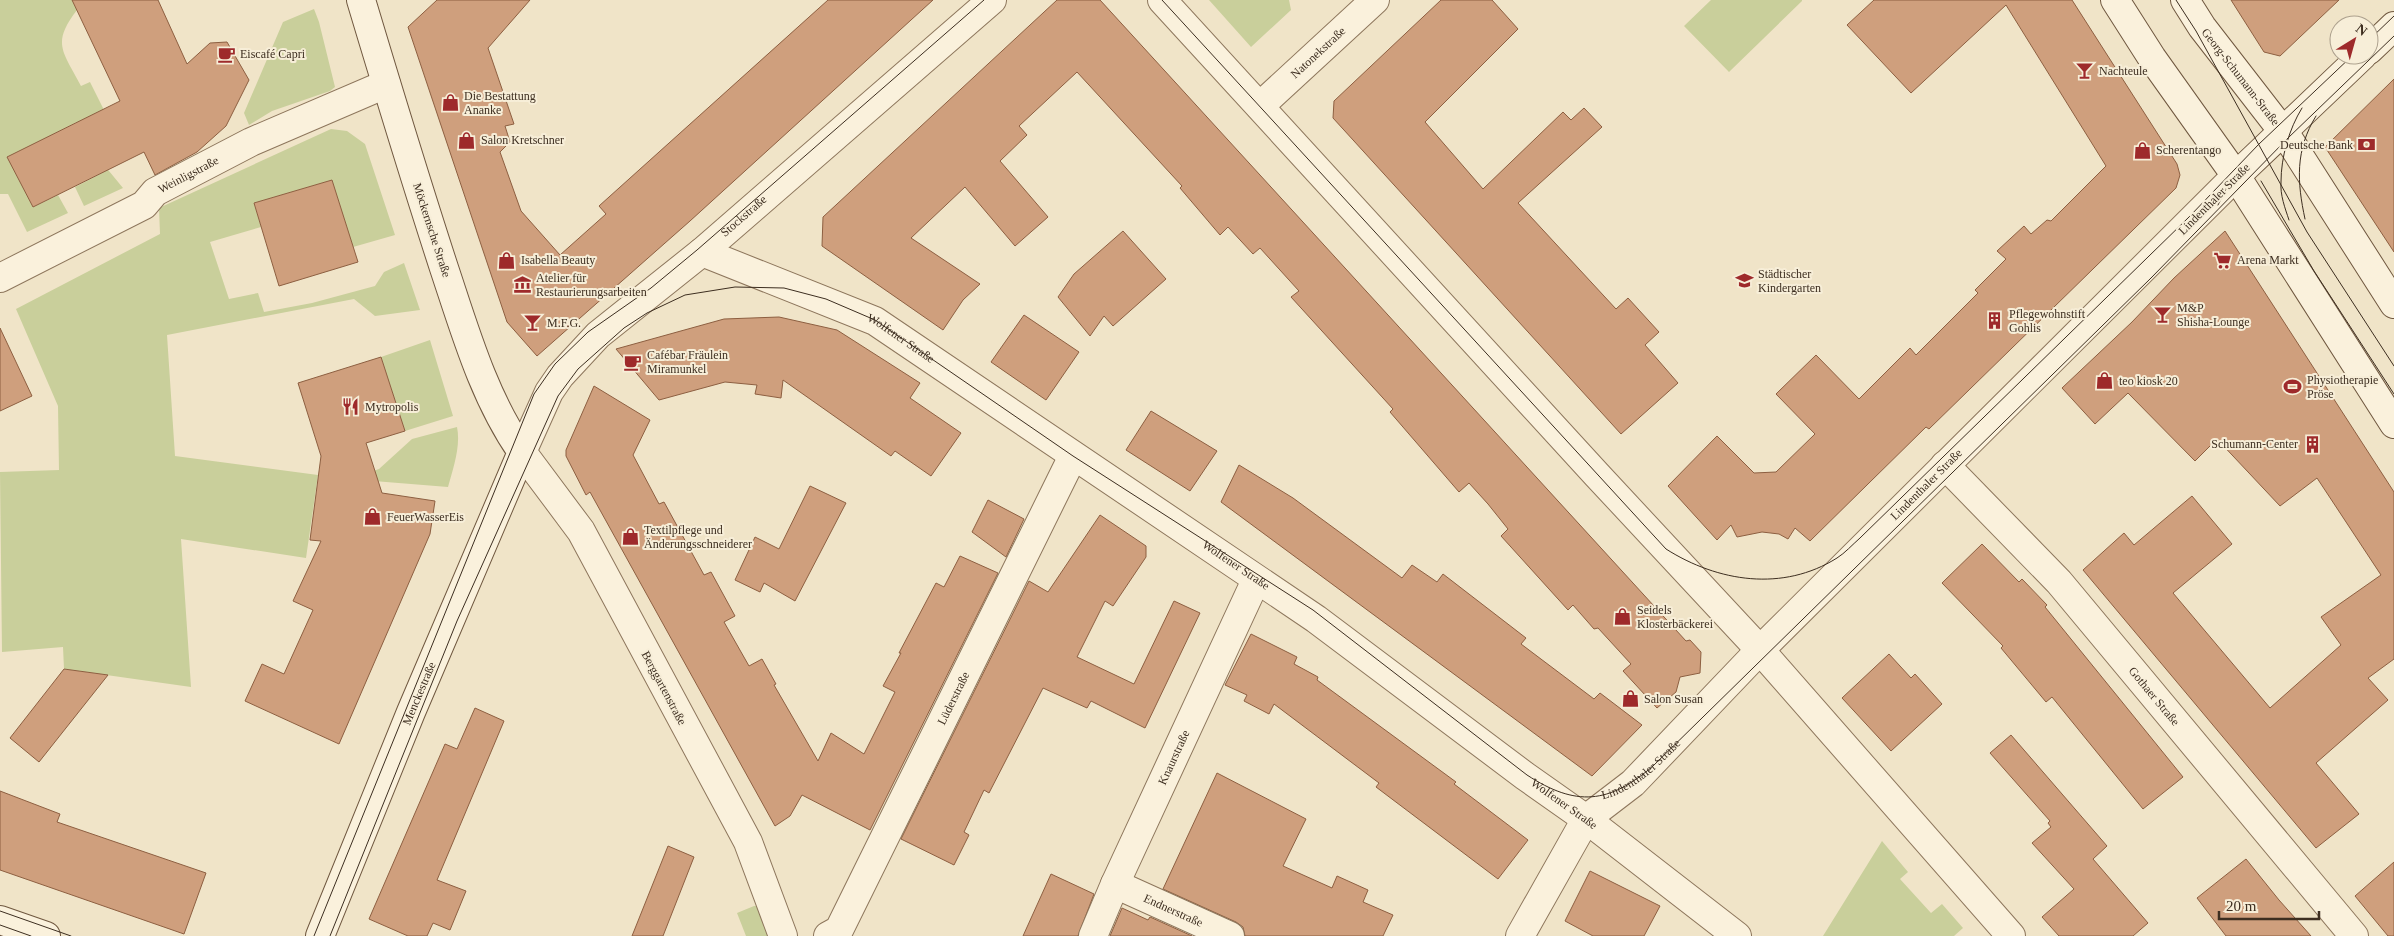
<svg xmlns="http://www.w3.org/2000/svg" width="2394" height="936" font-family="'Times New Roman',serif">
	<style>
		.green { fill: #c9cf9b }
		.building { fill: #cf9f7d; stroke: #8d5f41 }
		.lines { fill: none; stroke-linecap: round; stroke-linejoin: round }
		.minor-casing { stroke: #8d765c; stroke-width: 30 }
		.secondary-casing { stroke: #6f573f; stroke-width: 30 }
		.minor { stroke: #faf1dc; stroke-width: 28 }
		.secondary { stroke: #faf1dc; stroke-width: 28 }
		.tram { stroke: #3d2e20; stroke-width: 1 }
		.labels { text-anchor: middle; dominant-baseline: central; stroke-width: 4; stroke-linejoin: round; paint-order: stroke }
		.street-label { font-size: 12px; fill: #3d2e20; stroke: #f7eed8 }
		.poi-label { font-size: 12px; fill: #3d2e20; stroke: #f7eed8; text-anchor: start }
	</style>
	<rect width="100%" height="100%" fill="#f0e4c8"/>
	<path class="green" d="M 0,0 L 73,0 L 77,10 C 51,44 63,51 81,86 L 90,82 L 105,112 L 95,154 L 123,188 L 84,206 L 75,187 L 102,173 L 77,122 L 8,157 L 33,207 L 58,195 L 68,213 L 27,232 L 8,194 L 0,194 Z
		M 1209,0 L 1289,0 L 1291,10 L 1251,47 Z
		M 1711,0 L 1802,0 L 1802,1 L 1729,72 L 1684,26 Z
		M 314,9 L 319,22 L 335,87 L 330,91 L 272,111 L 249,125 L 244,113 L 283,22 Z
		M 331,129 L 347,131 L 365,144 L 395,235 L 353,247 L 332,180 L 254,203 L 261,227 L 210,242 L 229,299 L 258,293 L 264,312 L 312,303 L 375,286 L 384,272 L 404,263 L 420,310 L 375,316 L 354,299 L 167,335 L 175,456 L 318,475 L 306,558 L 181,539 L 191,687 L 64,669 L 63,647 L 2,652 L 0,472 L 59,470 L 58,406 L 16,309 L 160,234 L 159,208 Z
		M 430,340 L 453,416 L 405,431 L 381,357 Z
		M 457,427 C 461,446 453,469 448,487 L 349,479 L 379,469 L 412,439 Z
		M 1882,841 L 1908,872 L 1900,879 L 1931,913 L 1942,904 L 1963,928 L 1954,936 L 1823,936 Z
		M 754,906 L 762,906 L 770,936 L 746,936 L 737,913 Z"/>
	<path class="building" d="M 72,0 L 158,0 L 187,64 L 210,43 L 227,42 L 249,80 L 226,126 L 197,152 L 155,175 L 144,152 L 33,207 L 7,157 L 120,101 Z
		M 437,0 L 530,0 L 488,48 L 514,124 L 505,126 L 510,142 L 500,152 L 521,211 L 560,255 L 606,214 L 599,206 L 828,0 L 933,0 L 690,221 L 537,356 L 507,322 L 408,27 Z
		M 1057,0 L 1100,0 L 1686,641 L 1690,640 L 1701,652 L 1700,673 L 1680,677 L 1676,692 L 1657,708 L 1623,671 L 1631,664 L 1598,628 L 1594,629 L 1573,605 L 1568,610 L 1501,536 L 1508,529 L 1488,504 L 1469,483 L 1459,492 L 1390,412 L 1393,409 L 1291,297 L 1299,291 L 1260,248 L 1253,254 L 1228,227 L 1220,235 L 1180,188 L 1182,186 L 1077,72 L 1019,126 L 1027,135 L 1000,161 L 1048,217 L 1015,246 L 965,187 L 911,238 L 980,284 L 963,300 L 943,330 L 822,246 L 823,217 Z
		M 1441,0 L 1492,0 L 1518,29 L 1425,122 L 1483,189 L 1563,112 L 1571,120 L 1584,108 L 1602,127 L 1518,203 L 1616,309 L 1628,298 L 1659,332 L 1645,345 L 1678,383 L 1621,434 L 1333,118 L 1334,101 Z
		M 1874,0 L 2072,0 L 2177,164 L 2180,175 L 2176,188 L 1929,429 L 1926,427 L 1810,541 L 1795,528 L 1788,539 L 1779,534 L 1762,532 L 1737,537 L 1731,525 L 1717,540 L 1668,486 L 1717,436 L 1754,473 L 1776,472 L 1815,434 L 1776,394 L 1816,355 L 1859,399 L 1910,348 L 1916,355 L 1978,293 L 1975,290 L 2006,259 L 1997,251 L 2024,226 L 2031,234 L 2047,220 L 2051,221 L 2106,166 L 2006,5 L 1911,93 L 1847,25 Z
		M 2231,0 L 2339,0 L 2280,56 L 2264,52 Z
		M 2394,79 L 2394,252 L 2325,147 Z
		M 332,180 L 358,262 L 279,286 L 254,203 Z
		M 1123,231 L 1166,279 L 1113,326 L 1104,316 L 1090,336 L 1058,297 L 1074,274 Z
		M 2225,231 L 2394,492 L 2394,659 L 2368,678 L 2388,700 L 2316,763 L 2359,814 L 2316,848 L 2083,570 L 2124,533 L 2134,545 L 2192,496 L 2232,544 L 2173,593 L 2270,708 L 2341,645 L 2321,617 L 2381,575 L 2317,478 L 2280,506 L 2217,439 L 2195,461 L 2128,393 L 2095,424 L 2062,388 L 2132,322 L 2174,278 Z
		M 1024,315 L 1079,352 L 1046,400 L 991,362 Z
		M 779,317 L 837,330 L 920,383 L 910,398 L 961,433 L 931,476 L 895,451 L 891,456 L 783,380 L 781,398 L 755,394 L 757,385 L 725,382 L 659,400 L 616,349 L 724,319 Z
		M 0,328 L 32,396 L 0,411 Z
		M 381,357 L 405,431 L 366,443 L 382,493 L 435,501 L 430,534 L 339,744 L 245,701 L 262,664 L 284,674 L 313,610 L 293,601 L 321,541 L 310,540 L 321,456 L 298,383 Z
		M 594,386 L 650,420 L 633,455 L 659,504 L 664,502 L 704,575 L 711,572 L 735,616 L 724,622 L 749,666 L 762,659 L 776,684 L 774,685 L 818,761 L 831,733 L 864,754 L 895,692 L 883,686 L 901,653 L 899,653 L 936,583 L 944,587 L 960,556 L 998,573 L 870,830 L 802,795 L 790,816 L 775,826 L 590,492 L 586,495 L 566,456 L 566,450 Z
		M 1151,411 L 1217,451 L 1190,491 L 1126,450 Z
		M 1239,465 L 1293,498 L 1402,578 L 1412,565 L 1437,582 L 1443,574 L 1526,638 L 1521,644 L 1594,699 L 1600,693 L 1642,725 L 1592,776 L 1221,502 Z
		M 810,486 L 846,503 L 795,601 L 764,583 L 760,592 L 735,580 L 755,537 L 779,549 Z
		M 988,500 L 1024,519 L 1006,557 L 972,532 Z
		M 1100,515 L 1146,546 L 1146,557 L 1113,606 L 1105,601 L 1077,657 L 1134,684 L 1174,601 L 1200,613 L 1145,728 L 1091,701 L 1087,708 L 1043,688 L 989,793 L 984,790 L 964,832 L 969,835 L 954,865 L 901,839 L 1029,581 L 1048,592 Z
		M 1982,544 L 2019,582 L 2022,579 L 2047,605 L 2045,607 L 2183,777 L 2143,809 L 2052,697 L 2046,702 L 2001,648 L 2003,646 L 1942,583 Z
		M 1251,634 L 1297,657 L 1294,664 L 1318,677 L 1317,680 L 1456,782 L 1454,784 L 1528,840 L 1498,879 L 1376,787 L 1379,783 L 1274,704 L 1269,714 L 1244,701 L 1247,695 L 1225,685 Z
		M 1889,654 L 1911,678 L 1915,674 L 1942,704 L 1891,751 L 1842,698 Z
		M 64,669 L 108,675 L 39,762 L 10,738 Z
		M 475,708 L 504,721 L 437,880 L 466,891 L 450,930 L 433,923 L 427,936 L 408,936 L 369,919 L 445,744 L 457,749 Z
		M 2011,735 L 2107,846 L 2093,859 L 2148,923 L 2133,936 L 2059,936 L 2042,917 L 2074,889 L 2032,843 L 2051,827 L 2048,823 L 2050,821 L 1990,753 Z
		M 1217,773 L 1306,819 L 1283,866 L 1332,888 L 1337,876 L 1368,890 L 1363,902 L 1393,915 L 1383,936 L 1245,936 L 1243,927 L 1236,922 L 1163,889 Z
		M 0,791 L 60,814 L 57,822 L 206,873 L 184,934 L 0,870 Z
		M 668,846 L 694,857 L 663,936 L 632,936 Z
		M 2246,859 L 2279,900 L 2311,936 L 2226,936 L 2197,898 Z
		M 2394,862 L 2394,936 L 2388,936 L 2355,896 Z
		M 1590,871 L 1660,906 L 1644,936 L 1593,936 L 1565,921 Z
		M 1051,874 L 1094,894 L 1078,936 L 1023,936 Z
		M 1122,908 L 1148,920 L 1150,917 L 1192,936 L 1110,936 Z"/>
	<g class="lines">
		<defs>
			<g id="minor">
				<path d="M 1162,0 L 1597,475 L 1760,650 L 2011,936"/>
				<path id="s1" d="M 1260,106 L 1375,0"/>
				<path id="s2" d="M 702,252 L 875,321 L 1316,619 L 1525,776 L 1586,819 L 1737,936"/>
				<path id="s3" d="M 0,278 L 144,205 L 155,192 L 251,142 L 386,84"/>
				<path id="s4" d="M 1945,465 L 2059,582 L 2354,936"/>
				<path id="s5" d="M 1115,884 L 1230,936"/>
				<path id="s6" d="M 783,936 L 748,842 L 581,531 L 522,452 L 549,392 L 560,376 L 598,335 L 702,252 L 992,0"/>
				<path id="s7" d="M 828,936 L 839,930 L 1073,456"/>
				<path id="s8" d="M 1093,936 L 1115,884 L 1256,580"/>
				<path id="s9" d="M 1520,936 L 1586,819 L 1633,783 L 1760,650 L 2236,176"/>
			</g>
			<g id="secondary">
				<path d="M 2115,0 L 2152,58 L 2236,176 L 2394,424"/>
				<path id="s10" d="M 2185,0 L 2202,27 L 2288,138 L 2394,304"/>
				<path d="M 2369,50 L 2394,26"/>
				<path d="M 2236,176 L 2363,55"/>
				<path d="M 0,920 L 46,936"/>
				<path id="s11" d="M 320,936 L 411,712 L 522,452 C 484,398 465,331 444,268 C 415,179 388,90 361,0"/>
			</g>
		</defs>
		<use href="#minor" class="minor-casing"/>
		<use href="#secondary" class="secondary-casing"/>
		<use href="#minor" class="minor"/>
		<use href="#secondary" class="secondary"/>
		<g class="tram">
			<path d="M 1162,0 L 1666,549 C 1718,582 1783,592 1837,558 C 1845,553 1852,545 1860,538 L 2189,217 L 2259,144 L 2353,55"/>
			<path d="M 2176,0 L 2196,31 L 2307,232 L 2394,366"/>
			<path d="M 2369,40 L 2394,16"/>
			<path d="M 2261,181 L 2314,271 L 2394,394"/>
			<path d="M 2218,205 L 2228,185"/>
			<path d="M 2305,219 C 2297,182 2295,150 2316,116"/>
			<path d="M 2289,220 C 2285,208 2280,195 2281,182 C 2281,157 2289,129 2302,108"/>
			<path d="M 0,911 L 71,936"/>
			<path d="M 0,925 L 31,936"/>
			<path d="M 314,936 L 534,394 L 555,364 L 588,332 L 651,288 L 697,250 L 984,0"/>
			<path id="s12" d="M 330,936 L 457,621 L 558,396 L 578,369 L 624,328 L 647,313 L 685,295 L 735,287 L 784,288 L 826,299 L 875,320 L 1073,456 L 1313,610 L 1527,775 C 1576,807 1609,804 1653,766 L 2151,278 L 2288,138 L 2394,36"/>
		</g>
	</g>
	<defs>
		<symbol id="cafe-bare" viewBox="-9 -9 18 18"><path d="M-5.5-4.5H6V0H3Q3 3.5 0 3.5H-2.5Q-5.5 3.5-5.5 0ZM3-3.2v2h1.7v-2ZM-6 4.5H4V6H-6Z" fill="#9e2a2b" stroke="#f7eed8" stroke-width="2.5" paint-order="stroke"/></symbol>
		<symbol id="bar-bare" viewBox="-9 -9 18 18"><path d="M-6-5H6L.8 .8V4.5H3.5V6h-7V4.5H-.8V.8Z" fill="#9e2a2b" stroke="#f7eed8" stroke-width="2.5" paint-order="stroke"/></symbol>
		<symbol id="shop-bare" viewBox="-9 -9 18 18"><path d="M-5-2.5h2.3a2.7 3.5 0 0 1 5.4 0H5L5.5 6h-11ZM-1.5-2.5h3a1.5 2.3 0 0 0-3 0Z" fill="#9e2a2b" stroke="#f7eed8" stroke-width="2.5" paint-order="stroke"/></symbol>
		<symbol id="bank-bare" viewBox="-9 -9 18 18"><path d="M-6-4H6V4H-6ZM0-2.3a2.3 2.3 0 1 0 0 4.6a2.3 2.3 0 1 0 0-4.6Z" fill="#9e2a2b" stroke="#f7eed8" stroke-width="2.5" paint-order="stroke"/></symbol>
		<symbol id="supermarket-bare" viewBox="-9 -9 18 18"><path d="M-6-5.5h2.5l.6 2H6L4.5 2H-2.5L-4.4-4H-6ZM-1.5 3.2a1.3 1.3 0 1 0 .1 0ZM3 3.2a1.3 1.3 0 1 0 .1 0Z" fill="#9e2a2b" stroke="#f7eed8" stroke-width="2.5" paint-order="stroke"/></symbol>
		<symbol id="school-bare" viewBox="-9 -9 18 18"><path d="M0-5L7-2L0 1L-7-2ZM-4 1L0 2.5L4 1V4Q0 6-4 4Z" fill="#9e2a2b" stroke="#f7eed8" stroke-width="2.5" paint-order="stroke"/></symbol>
		<symbol id="museum-bare" viewBox="-9 -9 18 18"><path d="M0-6L6-3V-2H-6V-3ZM-5-1h2V3h-2ZM-1-1h2V3h-2ZM3-1h2V3H3ZM-6 4H6V6H-6Z" fill="#9e2a2b" stroke="#f7eed8" stroke-width="2.5" paint-order="stroke"/></symbol>
		<symbol id="building-bare" viewBox="-9 -9 18 18"><path d="M-4-6H4V6H1V3H-1V6H-4ZM-2.5-4.3h1.7v1.8h-1.7ZM.8-4.3h1.7v1.8H.8ZM-2.5-1h1.7V.8h-1.7ZM.8-1h1.7V.8H.8Z" fill="#9e2a2b" stroke="#f7eed8" stroke-width="2.5" paint-order="stroke"/></symbol>
		<symbol id="stadium-bare" viewBox="-9 -9 18 18"><path d="M0-5a6.5 5 0 1 0 0 10a6.5 5 0 1 0 0-10ZM-3.5-1.8h7v3.6h-7Z" fill="#9e2a2b" stroke="#f7eed8" stroke-width="2.5" paint-order="stroke"/></symbol>
		<symbol id="restaurant-bare" viewBox="-9 -9 18 18"><path d="M-5-6h1v4h1v-4h1v4h1v-4h1v5L-1.5 .5V6h-2V.5L-5-1ZM5-6V6H3V1.5H1.5Q1.5-4 5-6Z" fill="#9e2a2b" stroke="#f7eed8" stroke-width="2.5" paint-order="stroke"/></symbol>
	</defs>
	<g fill-rule="evenodd">
		<use href="#cafe-bare" x="214" y="42" width="25" height="25"/>
		<use href="#bar-bare" x="2072" y="58" width="25" height="25"/>
		<use href="#shop-bare" x="438" y="90" width="25" height="25"/>
		<use href="#shop-bare" x="454" y="128" width="25" height="25"/>
		<use href="#bank-bare" x="2354" y="132" width="25" height="25"/>
		<use href="#shop-bare" x="2130" y="138" width="25" height="25"/>
		<use href="#shop-bare" x="494" y="248" width="25" height="25"/>
		<use href="#supermarket-bare" x="2210" y="248" width="25" height="25"/>
		<use href="#school-bare" x="1732" y="268" width="25" height="25"/>
		<use href="#museum-bare" x="510" y="272" width="25" height="25"/>
		<use href="#bar-bare" x="2150" y="302" width="25" height="25"/>
		<use href="#building-bare" x="1982" y="308" width="25" height="25"/>
		<use href="#bar-bare" x="520" y="310" width="25" height="25"/>
		<use href="#cafe-bare" x="620" y="350" width="25" height="25"/>
		<use href="#shop-bare" x="2092" y="368" width="25" height="25"/>
		<use href="#stadium-bare" x="2280" y="374" width="25" height="25"/>
		<use href="#restaurant-bare" x="338" y="394" width="25" height="25"/>
		<use href="#building-bare" x="2300" y="432" width="25" height="25"/>
		<use href="#shop-bare" x="360" y="504" width="25" height="25"/>
		<use href="#shop-bare" x="618" y="524" width="25" height="25"/>
		<use href="#shop-bare" x="1610" y="604" width="25" height="25"/>
		<use href="#shop-bare" x="1618" y="686" width="25" height="25"/>
	</g>
	<g class="labels">
		<g class="street-label">
			<text stroke="none"><textPath href="#s1" startOffset="79">Natonekstraße</textPath></text>
			<text stroke="none"><textPath href="#s10" startOffset="95">Georg-Schumann-Straße</textPath></text>
			<text stroke="none"><textPath href="#s3" startOffset="216">Weinligstraße</textPath></text>
			<text transform="translate(2214 199) rotate(-45)">Lindenthaler Straße</text>
			<text stroke="none"><textPath href="#s6" startOffset="881">Stockstraße</textPath></text>
			<text transform="translate(432 230) rotate(72)">Möckernsche Straße</text>
			<text stroke="none"><textPath href="#s12" startOffset="979">Wolfener Straße</textPath></text>
			<text stroke="none"><textPath href="#s9" startOffset="612">Lindenthaler Straße</textPath></text>
			<text stroke="none"><textPath href="#s2" startOffset="622">Wolfener Straße</textPath></text>
			<text transform="translate(664 688) rotate(62)">Berggartenstraße</text>
			<text stroke="none"><textPath href="#s11" startOffset="262">Menckestraße</textPath></text>
			<text stroke="none"><textPath href="#s4" startOffset="312">Gothaer Straße</textPath></text>
			<text stroke="none"><textPath href="#s7" startOffset="271">Lüderstraße</textPath></text>
			<text stroke="none"><textPath href="#s8" startOffset="196">Knaurstraße</textPath></text>
			<text stroke="none"><textPath href="#s12" startOffset="1870">Lindenthaler Straße</textPath></text>
			<text stroke="none"><textPath href="#s2" startOffset="1028">Wolfener Straße</textPath></text>
			<text stroke="none"><textPath href="#s5" startOffset="64">Endnerstraße</textPath></text>
		</g>
		<g class="poi-label">
			<text x="240" y="54">Eiscafé Capri</text>
			<text x="2099" y="71">Nachteule</text>
			<text x="464" y="96">Die Bestattung<tspan x="464" dy="14">Ananke</tspan></text>
			<text x="481" y="140">Salon Kretschner</text>
			<text x="2353" y="145" text-anchor="end">Deutsche Bank</text>
			<text x="2156" y="150">Scherentango</text>
			<text x="521" y="260">Isabella Beauty</text>
			<text x="2237" y="260">Arena Markt</text>
			<text x="1758" y="274">Städtischer<tspan x="1758" dy="14">Kindergarten</tspan></text>
			<text x="536" y="278">Atelier für<tspan x="536" dy="14">Restaurierungsarbeiten</tspan></text>
			<text x="2177" y="308">M&amp;P<tspan x="2177" dy="14">Shisha-Lounge</tspan></text>
			<text x="2009" y="314">Pflegewohnstift<tspan x="2009" dy="14">Gohlis</tspan></text>
			<text x="547" y="323">M.F.G.</text>
			<text x="647" y="355">Cafébar Fräulein<tspan x="647" dy="14">Miramunkel</tspan></text>
			<text x="2307" y="380">Physiotherapie<tspan x="2307" dy="14">Pröse</tspan></text>
			<text x="2119" y="381">teo kiosk 20</text>
			<text x="365" y="407">Mytropolis</text>
			<text x="2298" y="444" text-anchor="end">Schumann-Center</text>
			<text x="387" y="517">FeuerWasserEis</text>
			<text x="644" y="530">Textilpflege und<tspan x="644" dy="14">Änderungsschneiderer</tspan></text>
			<text x="1637" y="610">Seidels<tspan x="1637" dy="14">Klosterbäckerei</tspan></text>
			<text x="1644" y="699">Salon Susan</text>
		</g>
	</g>
	<g transform="translate(2354 40) rotate(37)"><circle r="24" fill="#f7eed8" stroke="#ada18e"/>
	<path d="M0-4L9 19L0 12L-9 19Z" fill="#9e2a2b"/>
	<text y="-8" font-size="14" font-weight="bold" text-anchor="middle" fill="#3d2e20">N</text>
	</g>
	<path d="M2219 911v8h100v-8" fill="none" stroke="#3d2e20" stroke-width="2.5"/>
	<text x="2226" y="911" font-size="15" fill="#3d2e20" stroke="#f7eed8" stroke-width="4" paint-order="stroke">20 m</text>
</svg>
